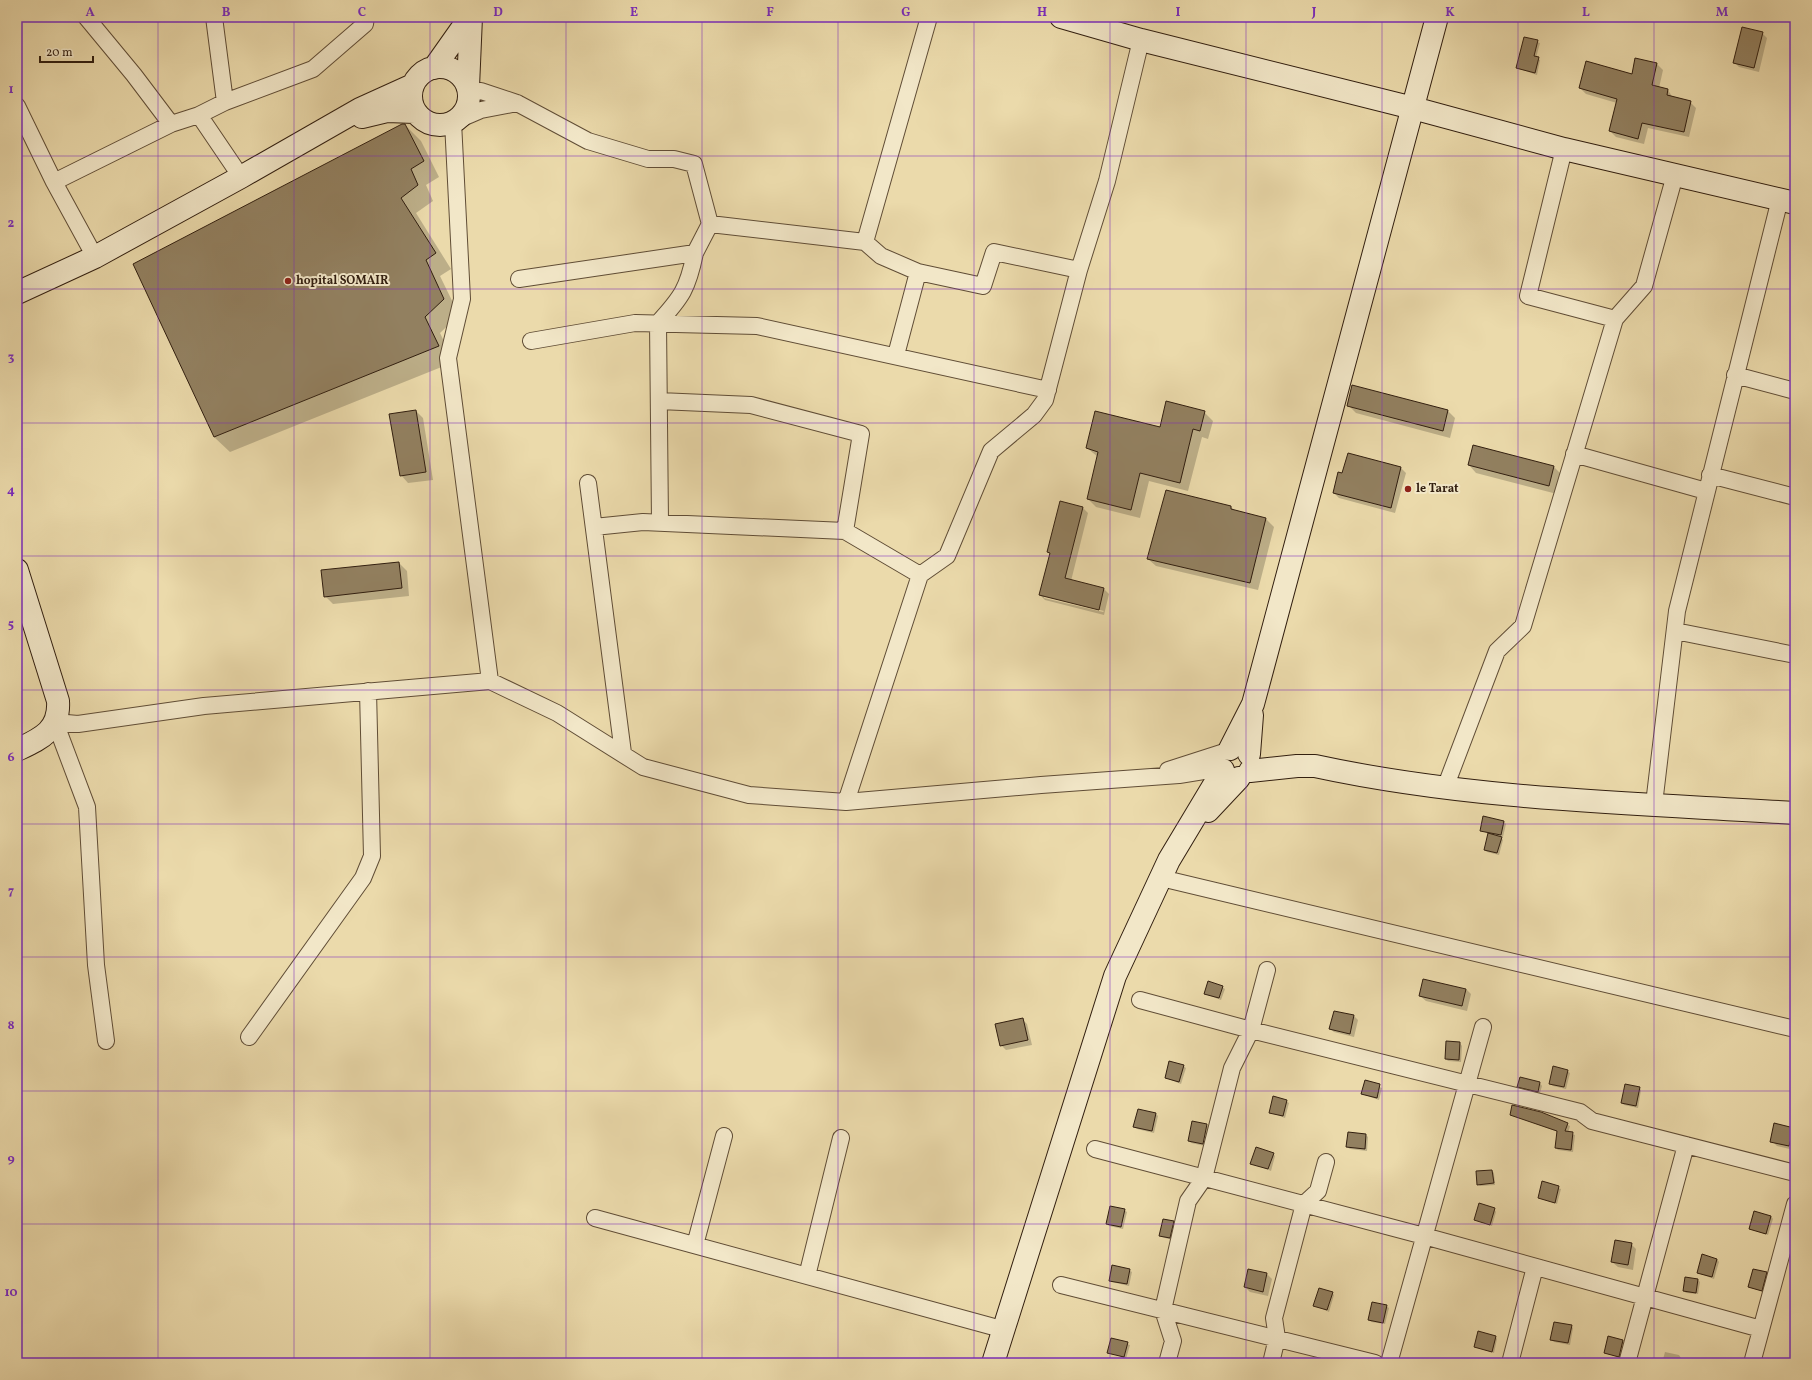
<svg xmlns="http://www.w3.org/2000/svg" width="1812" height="1380" font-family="Vollkorn,serif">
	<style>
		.shadow { fill: #0003; fill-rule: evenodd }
		.building { fill: #928060; stroke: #311e0f }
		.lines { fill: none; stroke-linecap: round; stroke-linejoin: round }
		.street-casing { stroke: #604d36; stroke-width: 18 }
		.secondary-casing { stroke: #311e0f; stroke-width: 24 }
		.street { stroke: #f2e7c8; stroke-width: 16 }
		.secondary { stroke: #f2e7c8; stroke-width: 22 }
		.grid { fill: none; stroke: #7b2cbf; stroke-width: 1; stroke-opacity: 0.55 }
		.poi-dot { fill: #8f2418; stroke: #f2e7c8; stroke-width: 1.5 }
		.labels { text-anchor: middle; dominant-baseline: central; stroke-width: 4; stroke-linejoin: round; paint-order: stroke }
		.poi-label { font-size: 12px; font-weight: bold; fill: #311e0f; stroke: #f2e7c8; text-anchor: start }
		.neatline { fill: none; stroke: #7b2cbf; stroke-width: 1.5 }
		.grid-label { font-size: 13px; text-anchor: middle; font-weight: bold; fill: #7b2cbf }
	</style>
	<rect width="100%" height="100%" fill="#ebdaab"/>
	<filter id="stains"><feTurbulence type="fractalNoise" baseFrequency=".005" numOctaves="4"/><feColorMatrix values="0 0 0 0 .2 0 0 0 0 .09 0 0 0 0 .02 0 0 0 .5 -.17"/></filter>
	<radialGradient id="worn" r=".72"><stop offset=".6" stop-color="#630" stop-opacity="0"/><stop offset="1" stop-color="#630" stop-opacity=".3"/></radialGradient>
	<path class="shadow" d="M 1762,33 L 1767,38 L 1759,72 L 1739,67 L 1734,62 Z
		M 1525,38 L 1540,43 L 1536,58 L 1540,60 L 1537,75 L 1517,68 Z
		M 1636,59 L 1657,64 L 1663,70 L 1659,88 L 1668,90 L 1673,98 L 1690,102 L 1696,108 L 1689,137 L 1648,128 L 1644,144 L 1616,137 L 1610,131 L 1617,103 L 1586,94 L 1580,88 L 1632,75 Z
		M 405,125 L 421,141 L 439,177 L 426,185 L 433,201 L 416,213 L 451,269 L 440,276 L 459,315 L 440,333 L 454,362 L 230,452 L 214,437 Z
		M 1795,138 L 1795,162 L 1790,157 Z
		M 1795,164 L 1795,194 L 1789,187 Z
		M 1348,405 L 1448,411 L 1455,418 L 1450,438 L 1356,413 Z
		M 416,411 L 423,418 L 433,480 L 408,483 L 401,475 Z
		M 1204,412 L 1213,421 L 1208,439 L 1202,437 L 1188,491 L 1149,481 L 1140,518 L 1096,507 L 1088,499 L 1098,457 L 1087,448 L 1160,428 Z
		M 1474,446 L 1554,467 L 1562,475 L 1557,494 L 1476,473 L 1469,465 Z
		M 1349,454 L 1401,468 L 1406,473 L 1395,513 L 1339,498 L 1334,493 L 1343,475 Z
		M 1231,507 L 1235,511 L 1266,519 L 1274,527 L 1258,590 L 1156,566 L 1148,559 Z
		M 1083,508 L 1088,513 L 1071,581 L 1104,589 L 1109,594 L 1104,615 L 1045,600 L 1040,595 L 1050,554 L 1048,552 ZM 1044,596 L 1104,611 L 1103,612 L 1044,598 Z
		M 399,563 L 407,571 L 409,596 L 333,604 L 325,596 Z
		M 1504,822 L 1506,824 L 1503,837 L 1499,836 L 1503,840 L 1499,855 L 1487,852 L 1485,850 L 1489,834 L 1481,830 Z
		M 1222,987 L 1225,989 L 1221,1000 L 1205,994 Z
		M 1466,989 L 1471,994 L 1467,1011 L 1426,1001 L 1420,996 Z
		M 1354,1016 L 1358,1020 L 1354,1037 L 1334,1032 L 1330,1029 Z
		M 1022,1019 L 1027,1024 L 1032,1045 L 1006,1050 L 1001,1045 Z
		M 1460,1043 L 1462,1046 L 1461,1062 L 1448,1061 L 1446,1059 Z
		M 1183,1066 L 1186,1068 L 1181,1084 L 1166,1078 Z
		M 1567,1071 L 1570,1073 L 1566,1089 L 1553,1086 L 1550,1084 Z
		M 1365,1082 L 1382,1088 L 1379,1100 L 1362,1094 Z
		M 1540,1083 L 1542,1086 L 1540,1093 L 1521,1088 L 1518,1086 Z
		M 1639,1088 L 1641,1090 L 1638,1108 L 1624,1105 L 1622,1103 Z
		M 1286,1101 L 1289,1103 L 1285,1118 L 1270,1112 Z
		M 1541,1113 L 1570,1126 L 1568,1133 L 1575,1135 L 1573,1152 L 1558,1150 L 1556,1148 L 1558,1132 L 1511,1115 Z
		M 1156,1114 L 1158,1116 L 1154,1133 L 1137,1129 L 1135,1127 Z
		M 1207,1125 L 1209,1127 L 1205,1146 L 1191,1143 L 1189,1141 Z
		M 1793,1129 L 1795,1130 L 1794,1150 L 1777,1146 L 1772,1141 Z
		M 1366,1135 L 1368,1137 L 1367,1151 L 1350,1149 L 1347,1147 Z
		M 1273,1154 L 1275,1156 L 1271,1171 L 1252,1163 Z
		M 1492,1171 L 1494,1173 L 1495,1185 L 1480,1186 L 1478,1184 Z
		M 1543,1183 L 1561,1189 L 1557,1204 L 1539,1198 Z
		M 1494,1209 L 1496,1212 L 1492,1226 L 1475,1220 Z
		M 1124,1210 L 1127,1212 L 1123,1229 L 1109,1226 L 1107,1224 Z
		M 1771,1216 L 1773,1219 L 1768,1235 L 1750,1229 Z
		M 1173,1222 L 1175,1224 L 1172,1240 L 1162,1237 L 1160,1235 Z
		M 1631,1244 L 1636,1249 L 1633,1270 L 1618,1267 L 1612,1262 Z
		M 1717,1259 L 1719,1262 L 1714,1279 L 1698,1273 Z
		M 1129,1270 L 1132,1272 L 1129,1286 L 1112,1282 L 1110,1280 Z
		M 1766,1273 L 1768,1276 L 1764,1292 L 1749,1287 Z
		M 1267,1274 L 1272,1279 L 1268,1296 L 1250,1292 L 1245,1287 Z
		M 1698,1280 L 1700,1282 L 1698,1294 L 1686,1293 L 1684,1291 Z
		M 1332,1293 L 1334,1295 L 1329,1312 L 1315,1305 Z
		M 1386,1306 L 1389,1308 L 1385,1324 L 1371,1322 L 1369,1319 Z
		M 1571,1326 L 1573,1328 L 1570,1345 L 1554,1342 L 1552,1340 Z
		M 1495,1336 L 1497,1339 L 1494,1353 L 1475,1347 Z
		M 1112,1339 L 1130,1345 L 1126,1359 L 1109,1352 Z
		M 1623,1341 L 1625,1343 L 1621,1358 L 1605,1353 Z
		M 1665,1352 L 1679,1355 L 1681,1358 L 1680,1363 L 1662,1363 Z"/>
	<path class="building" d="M 1742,27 L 1763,32 L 1754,68 L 1733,63 Z
		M 1524,37 L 1538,40 L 1534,56 L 1539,57 L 1535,73 L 1516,68 Z
		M 1635,58 L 1657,63 L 1652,85 L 1668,89 L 1667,95 L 1691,101 L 1684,132 L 1642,123 L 1638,139 L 1609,131 L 1617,99 L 1579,88 L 1586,61 L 1632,74 Z
		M 402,124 L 405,124 L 424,161 L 411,169 L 418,185 L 401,198 L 436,253 L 426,260 L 444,299 L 425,317 L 439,346 L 214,437 L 133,264 Z
		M 1352,385 L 1448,410 L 1443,431 L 1347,406 Z
		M 1166,401 L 1205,411 L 1200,431 L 1193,429 L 1180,483 L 1140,473 L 1131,510 L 1087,499 L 1098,452 L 1086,448 L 1095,411 L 1160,427 Z
		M 416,410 L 426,472 L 400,476 L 389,414 Z
		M 1473,445 L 1554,466 L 1549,486 L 1468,465 Z
		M 1348,453 L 1401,467 L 1391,508 L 1333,493 L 1338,472 L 1342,473 Z
		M 1166,490 L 1231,506 L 1231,509 L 1266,518 L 1250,583 L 1147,559 Z
		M 1060,501 L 1083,507 L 1065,578 L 1104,588 L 1099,610 L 1039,595 L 1050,553 L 1047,552 Z
		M 399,562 L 402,588 L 324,597 L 321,570 Z
		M 1483,816 L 1504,821 L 1501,835 L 1480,831 Z
		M 1488,833 L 1502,837 L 1497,853 L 1484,850 Z
		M 1423,979 L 1466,989 L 1462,1006 L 1419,996 Z
		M 1208,981 L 1223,986 L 1219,998 L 1204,994 Z
		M 1334,1011 L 1354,1015 L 1350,1034 L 1329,1029 Z
		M 1023,1018 L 1028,1040 L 1000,1046 L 995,1024 Z
		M 1446,1041 L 1460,1042 L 1459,1060 L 1445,1059 Z
		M 1169,1061 L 1184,1065 L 1179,1082 L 1165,1078 Z
		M 1553,1066 L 1568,1070 L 1564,1087 L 1549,1084 Z
		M 1520,1077 L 1540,1082 L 1538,1092 L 1517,1087 Z
		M 1365,1080 L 1380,1084 L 1377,1098 L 1361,1094 Z
		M 1625,1084 L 1640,1087 L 1636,1106 L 1621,1103 Z
		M 1273,1096 L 1287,1100 L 1283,1116 L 1269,1113 Z
		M 1512,1105 L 1541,1112 L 1568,1123 L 1565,1131 L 1573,1132 L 1571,1150 L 1555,1148 L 1557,1131 L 1510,1115 Z
		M 1138,1109 L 1156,1113 L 1152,1131 L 1133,1127 Z
		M 1192,1121 L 1207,1124 L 1203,1144 L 1188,1141 Z
		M 1774,1123 L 1794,1128 L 1789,1146 L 1770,1142 Z
		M 1348,1132 L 1366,1134 L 1365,1149 L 1346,1147 Z
		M 1256,1147 L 1274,1153 L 1268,1169 L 1250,1164 Z
		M 1492,1170 L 1494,1183 L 1477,1185 L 1476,1171 Z
		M 1542,1181 L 1559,1186 L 1555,1203 L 1538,1198 Z
		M 1479,1203 L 1495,1208 L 1490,1225 L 1474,1220 Z
		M 1110,1206 L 1125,1209 L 1121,1227 L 1106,1224 Z
		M 1754,1211 L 1771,1216 L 1766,1234 L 1749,1229 Z
		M 1163,1219 L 1174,1221 L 1170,1238 L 1159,1236 Z
		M 1615,1240 L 1632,1243 L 1628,1265 L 1611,1262 Z
		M 1702,1254 L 1717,1259 L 1712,1277 L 1697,1273 Z
		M 1112,1265 L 1130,1269 L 1127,1284 L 1109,1281 Z
		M 1248,1269 L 1267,1273 L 1263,1292 L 1244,1287 Z
		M 1753,1269 L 1767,1272 L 1762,1291 L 1748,1287 Z
		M 1685,1277 L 1698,1279 L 1696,1293 L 1683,1291 Z
		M 1319,1288 L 1333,1292 L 1327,1310 L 1313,1306 Z
		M 1372,1302 L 1387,1305 L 1383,1323 L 1368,1320 Z
		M 1554,1322 L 1572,1325 L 1568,1343 L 1550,1340 Z
		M 1478,1331 L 1496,1336 L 1492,1352 L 1474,1347 Z
		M 1608,1336 L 1623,1340 L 1619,1357 L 1604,1353 Z
		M 1111,1338 L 1128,1342 L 1124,1357 L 1107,1353 Z"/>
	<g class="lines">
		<defs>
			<path id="street" d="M 86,17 L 134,75 L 171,124 L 199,115 L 241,177
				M 469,93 L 481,91 L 517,103 L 588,141 L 648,159 L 674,159 L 694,164 L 710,224
				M 225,102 L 313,69 L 365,24 L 366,17
				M 17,106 L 54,182 L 95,257
				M 199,115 L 225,102 L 214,17
				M 54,182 L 171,124
				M 865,242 L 881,256 L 918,272 L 983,286 L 994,252 L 1079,270
				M 519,279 L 695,253 L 710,224 L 865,242 L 929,17
				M 1615,319 L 1644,286 L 1675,175
				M 531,341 L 635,323 L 757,326 L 1048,390
				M 896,355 L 918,272
				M 1735,375 L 1795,391
				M 659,401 L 751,405 L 861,434 L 845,531
				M 1574,454 L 1706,491
				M 1710,475 L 1795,497
				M 588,483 L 623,753
				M 660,522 L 658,323 C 682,297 688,288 695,253
				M 594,527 L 643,522 L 845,531 L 920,575
				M 1675,631 L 1795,655
				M 490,681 L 448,358 L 462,299 L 453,122 L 481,110 L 517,103
				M 1168,770 L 1227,751
				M 1445,788 L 1497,651 L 1523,626 L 1615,319 L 1528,296 L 1564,149
				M 846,802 L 920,575 L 947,556 L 991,451 L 1034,415 L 1045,400 L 1079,270 L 1107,181 L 1141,40
				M 1654,804 L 1677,611 L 1780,199
				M 1161,878 L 1795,1029
				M 1140,1000 L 1251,1030 L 1580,1112 L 1592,1121 L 1795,1173
				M 249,1037 L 363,878 L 372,856 L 368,691
				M 106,1041 L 96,965 L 87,807 L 55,722 L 78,724 L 204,706 L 490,681 L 557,713 L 643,767 L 749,795 L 846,802 L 1041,785 L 1179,775 L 1222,768
				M 1095,1149 L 1424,1236 L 1761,1329
				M 595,1218 L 1005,1330
				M 695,1245 L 724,1136
				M 807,1276 L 841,1138
				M 1061,1285 L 1375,1363
				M 1167,1363 L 1173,1341 L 1163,1310 L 1188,1201 L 1204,1178 L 1232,1068 L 1251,1030 L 1267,970
				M 1271,1363 L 1277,1338 L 1274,1318 L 1304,1204 L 1318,1191 L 1326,1162
				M 1389,1363 L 1483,1027
				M 1510,1363 L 1535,1267
				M 1627,1363 L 1686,1145
				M 1752,1363 L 1795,1204"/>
			<path id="secondary" d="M 1061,17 L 1141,40 L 1413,108 L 1564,149 L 1795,203
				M411 96a29 29 0 1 1 58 0a29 29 0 1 1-58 0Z
				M 434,68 L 470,17
				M 468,87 L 471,17
				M 362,117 L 387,111 L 415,112
				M 17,293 L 95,257 L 241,177 L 360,109 L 413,85
				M 17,570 L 58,701 C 60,731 40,739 17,750
				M 1230,749 L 1253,704 L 1437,17
				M 1249,754 L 1252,715
				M 1250,771 L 1297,766 L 1315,766 C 1472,800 1635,803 1795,813
				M 1208,811 L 1239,778
				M 993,1363 L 1115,976 L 1169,860 L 1223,770"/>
		</defs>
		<use href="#street" class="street-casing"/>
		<use href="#secondary" class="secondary-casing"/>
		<use href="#street" class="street"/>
		<use href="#secondary" class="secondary"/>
	</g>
	<path class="grid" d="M 158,17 L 158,1363M 294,17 L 294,1363M 430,17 L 430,1363M 566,17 L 566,1363M 702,17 L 702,1363M 838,17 L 838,1363M 974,17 L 974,1363M 1110,17 L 1110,1363M 1246,17 L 1246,1363M 1382,17 L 1382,1363M 1518,17 L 1518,1363M 1654,17 L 1654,1363M 17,156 L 1795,156M 17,289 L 1795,289M 17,423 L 1795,423M 17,556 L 1795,556M 17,690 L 1795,690M 17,824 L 1795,824M 17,957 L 1795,957M 17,1091 L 1795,1091M 17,1224 L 1795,1224"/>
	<g class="poi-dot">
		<circle cx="288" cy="281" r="4"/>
		<circle cx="1408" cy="489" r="4"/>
	</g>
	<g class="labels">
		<g class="poi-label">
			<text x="296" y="281">hopital SOMAIR</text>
			<text x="1416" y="489">le Tarat</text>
		</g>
	</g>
	<rect width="1812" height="1380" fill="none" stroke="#ebdaab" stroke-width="44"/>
	<path d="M40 56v6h53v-6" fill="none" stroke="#311e0f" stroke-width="2"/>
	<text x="46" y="56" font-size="12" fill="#311e0f" stroke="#f2e7c8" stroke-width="3" paint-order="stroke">20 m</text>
	<rect x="22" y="22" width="1768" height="1336" class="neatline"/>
	<g class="grid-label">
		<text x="90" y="16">A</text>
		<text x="226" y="16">B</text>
		<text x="362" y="16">C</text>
		<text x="498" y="16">D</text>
		<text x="634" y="16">E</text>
		<text x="770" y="16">F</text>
		<text x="906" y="16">G</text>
		<text x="1042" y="16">H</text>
		<text x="1178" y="16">I</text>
		<text x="1314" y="16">J</text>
		<text x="1450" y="16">K</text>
		<text x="1586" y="16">L</text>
		<text x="1722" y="16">M</text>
		<text x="11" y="93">1</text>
		<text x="11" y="227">2</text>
		<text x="11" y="361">3</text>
		<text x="11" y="494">4</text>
		<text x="11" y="628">5</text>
		<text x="11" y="761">6</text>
		<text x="11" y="895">7</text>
		<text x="11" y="1029">8</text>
		<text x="11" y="1162">9</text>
		<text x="11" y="1296">10</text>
	</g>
	<rect width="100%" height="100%" filter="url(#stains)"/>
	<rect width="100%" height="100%" fill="url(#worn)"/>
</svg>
